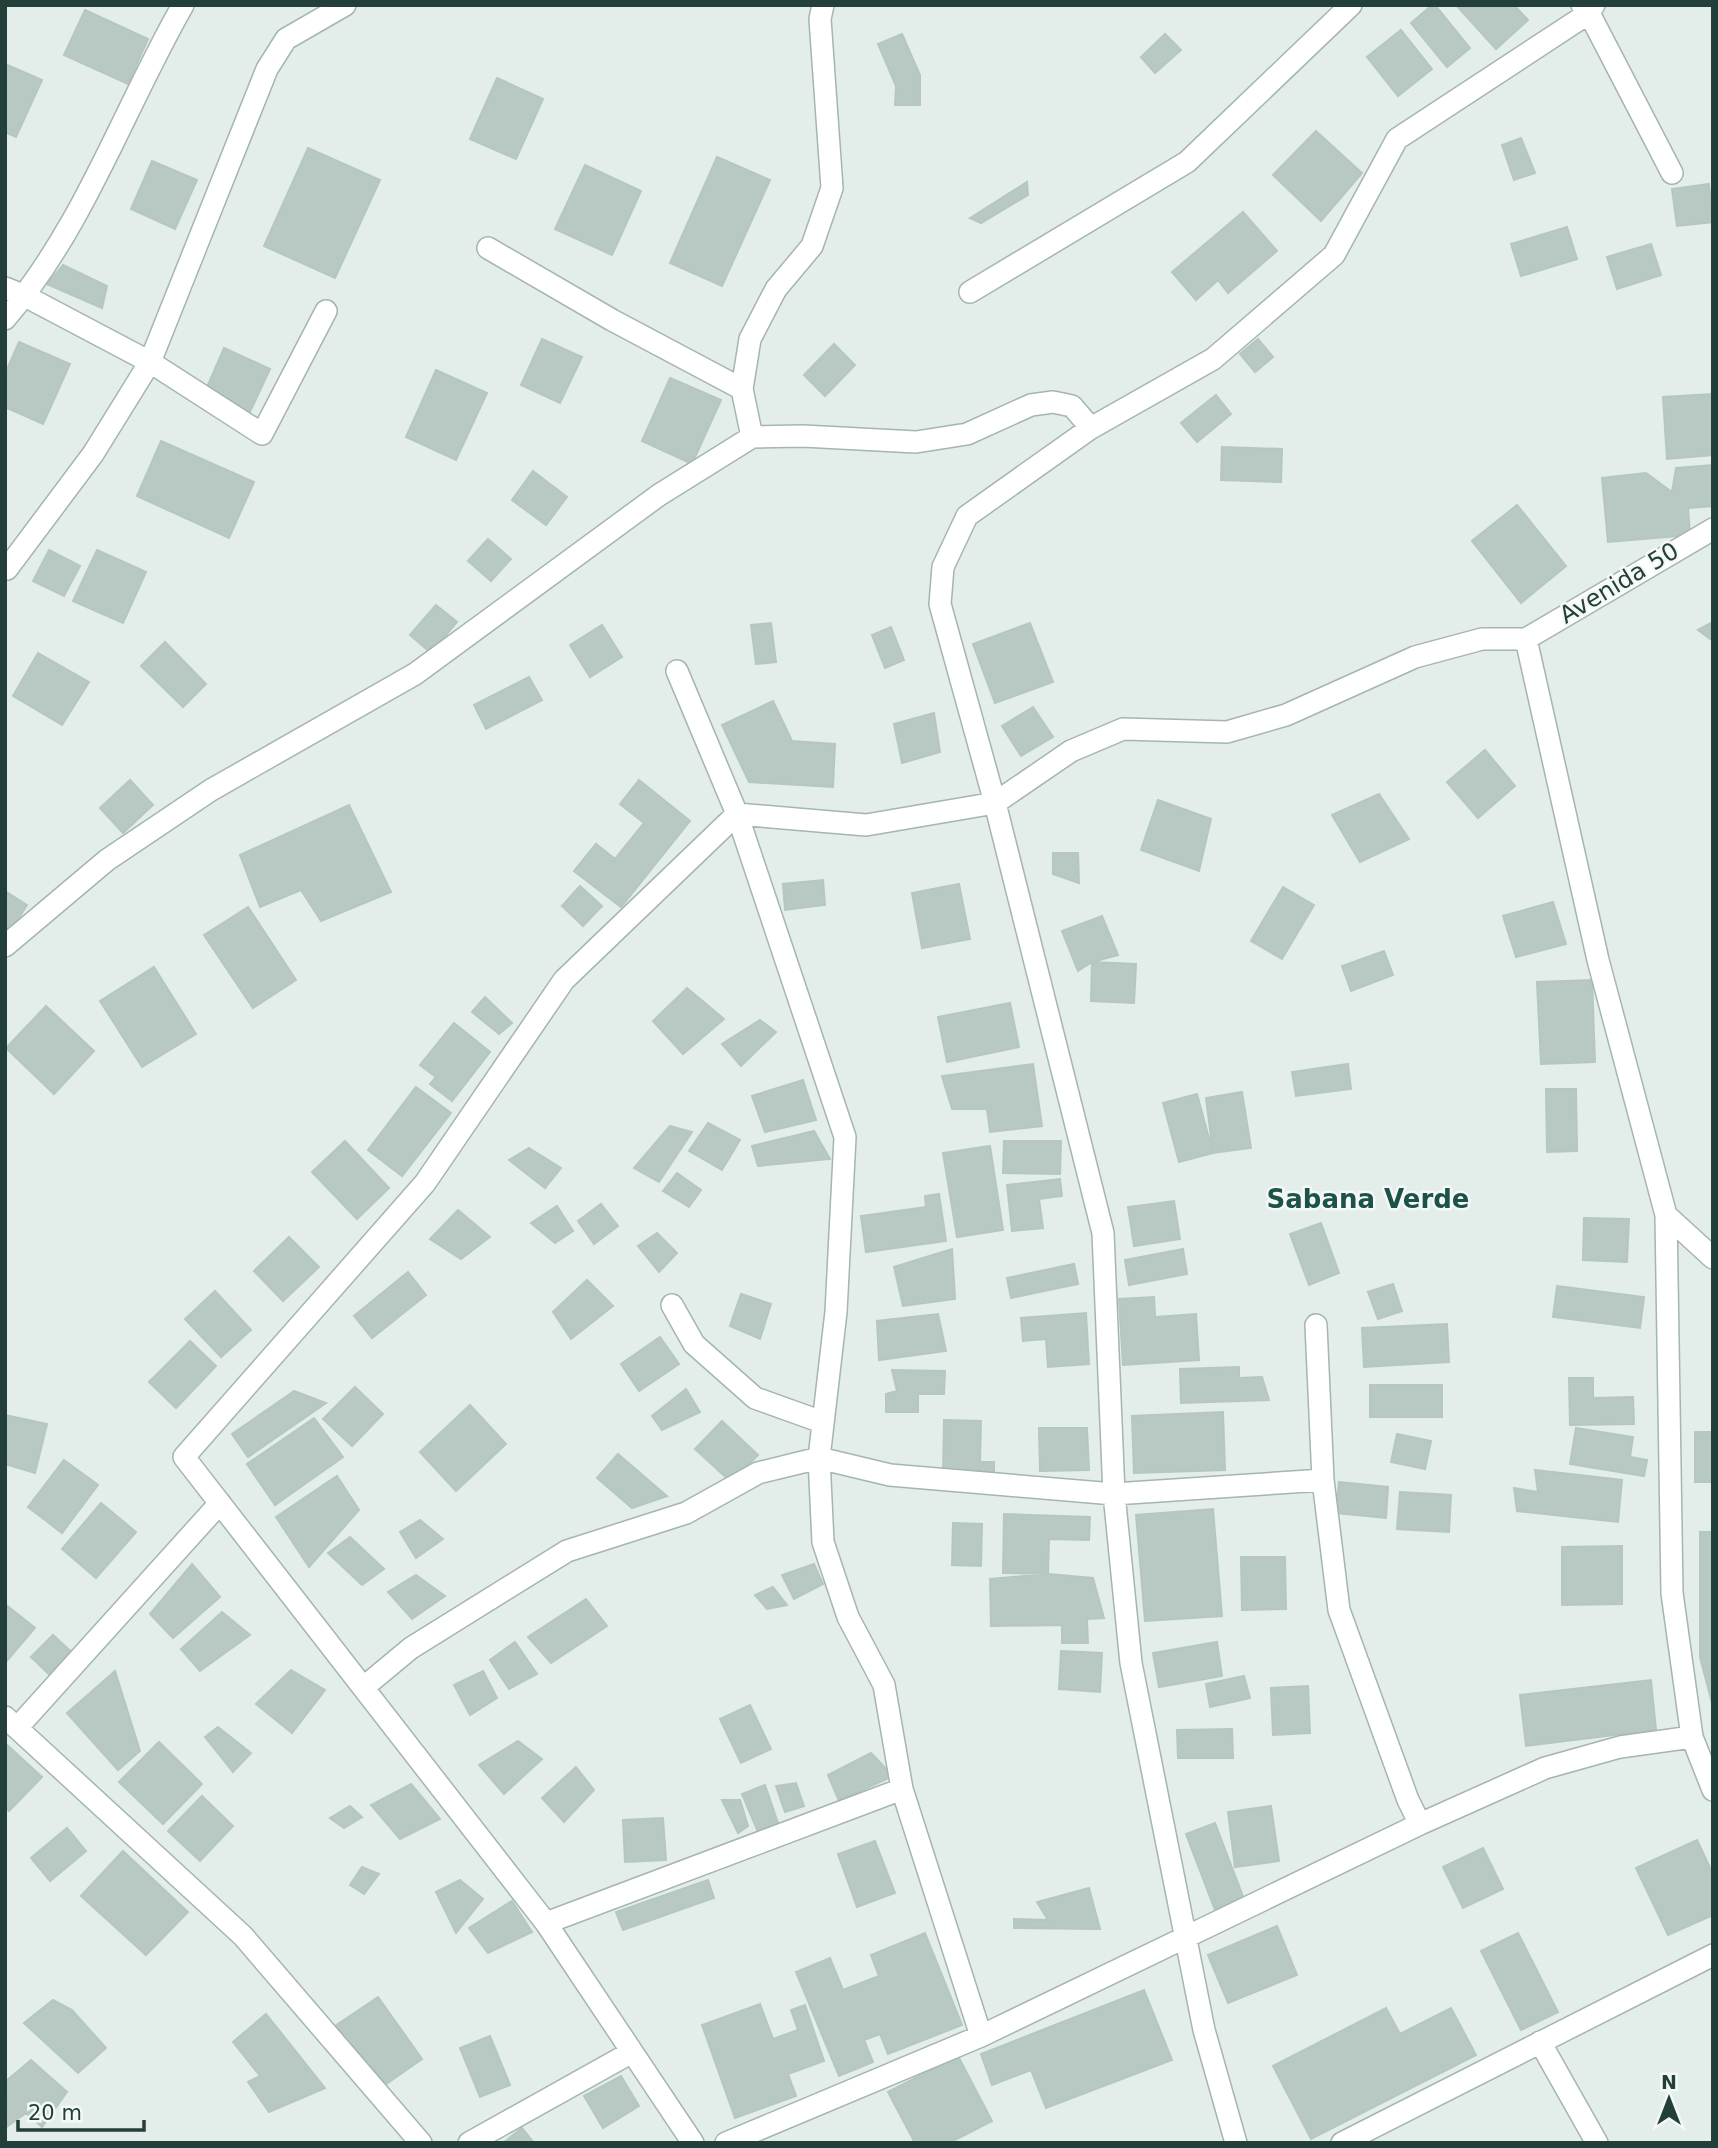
<svg xmlns="http://www.w3.org/2000/svg" width="1718" height="2148" font-family="'DejaVu Sans',sans-serif">
	<style>
		.building { fill: #b8c8c2; stroke: #b5c7c1; stroke-width: 2 }
		.lines { fill: none; stroke-linecap: round; stroke-linejoin: round }
		.minor-casing { stroke: #a5b5b1; stroke-width: 24 }
		.minor { stroke: #fff; stroke-width: 21 }
		.labels { text-anchor: middle; dominant-baseline: central; stroke-width: 5; stroke-linejoin: round; paint-order: stroke }
		.street-label { font-size: 24px; fill: #223f39; stroke: #f4f9f7 }
		.neighbourhood-label { font-size: 26px; font-weight: bold; fill: #1d5248; stroke: #f4f9f7 }
	</style>
	<rect width="100%" height="100%" fill="#e3ede9"/>
	<path class="building" d="M 1432,5 L 1435,5 L 1470,48 L 1447,67 L 1411,23 Z
		M 1456,5 L 1514,5 L 1528,20 L 1496,49 Z
		M 85,10 L 148,39 L 128,84 L 64,55 Z
		M 1401,30 L 1432,69 L 1398,96 L 1367,57 Z
		M 902,34 L 920,75 L 920,105 L 895,105 L 896,86 L 878,44 Z
		M 1165,34 L 1181,50 L 1155,73 L 1141,57 Z
		M 5,64 L 42,80 L 16,137 L 5,132 Z
		M 497,78 L 543,99 L 516,159 L 470,139 Z
		M 1316,131 L 1362,173 L 1321,221 L 1273,175 Z
		M 1521,138 L 1535,173 L 1514,180 L 1502,145 Z
		M 308,148 L 380,180 L 335,278 L 264,246 Z
		M 717,157 L 770,180 L 722,286 L 670,263 Z
		M 152,161 L 197,180 L 175,229 L 131,209 Z
		M 585,165 L 641,191 L 612,255 L 555,229 Z
		M 1027,182 L 1028,195 L 981,223 L 970,218 Z
		M 1709,184 L 1713,222 L 1677,226 L 1672,189 Z
		M 1243,212 L 1277,251 L 1228,293 L 1218,280 L 1196,300 L 1172,272 Z
		M 1567,227 L 1577,259 L 1521,276 L 1511,244 Z
		M 1651,244 L 1661,275 L 1617,289 L 1607,257 Z
		M 63,265 L 107,286 L 102,308 L 47,284 Z
		M 542,339 L 582,357 L 560,403 L 521,385 Z
		M 1258,339 L 1273,357 L 1255,372 L 1240,354 Z
		M 19,342 L 70,364 L 43,424 L 5,407 L 5,374 Z
		M 834,344 L 855,365 L 825,396 L 804,375 Z
		M 224,348 L 270,369 L 249,414 L 204,394 Z
		M 436,370 L 487,393 L 456,460 L 406,437 Z
		M 670,378 L 721,400 L 692,464 L 642,441 Z
		M 1713,394 L 1713,455 L 1667,459 L 1663,397 Z
		M 1216,395 L 1231,414 L 1197,442 L 1181,423 Z
		M 161,441 L 254,482 L 229,538 L 137,496 Z
		M 1222,447 L 1282,449 L 1281,482 L 1221,480 Z
		M 1713,465 L 1713,506 L 1688,508 L 1690,535 L 1608,542 L 1602,478 L 1646,473 L 1672,492 L 1676,468 Z
		M 533,471 L 567,497 L 546,525 L 512,500 Z
		M 1517,505 L 1566,566 L 1521,603 L 1472,541 Z
		M 488,539 L 511,559 L 491,581 L 468,561 Z
		M 49,550 L 80,566 L 64,596 L 33,581 Z
		M 97,550 L 146,572 L 123,623 L 73,601 Z
		M 436,605 L 457,622 L 431,653 L 410,635 Z
		M 1713,622 L 1713,641 L 1698,630 Z
		M 771,623 L 776,662 L 756,664 L 751,625 Z
		M 1030,623 L 1053,682 L 995,703 L 973,644 Z
		M 602,625 L 622,657 L 590,677 L 570,645 Z
		M 891,627 L 904,660 L 885,668 L 872,635 Z
		M 165,642 L 206,684 L 183,707 L 141,666 Z
		M 38,653 L 89,682 L 62,725 L 13,696 Z
		M 529,677 L 542,700 L 486,729 L 474,705 Z
		M 773,701 L 792,741 L 835,744 L 833,787 L 749,782 L 722,725 Z
		M 1033,707 L 1053,737 L 1021,756 L 1002,726 Z
		M 934,713 L 940,752 L 902,763 L 894,724 Z
		M 1485,750 L 1515,786 L 1478,818 L 1447,782 Z
		M 130,780 L 153,805 L 123,833 L 100,808 Z
		M 639,780 L 690,821 L 621,907 L 574,871 L 596,844 L 615,859 L 644,823 L 620,804 Z
		M 1379,794 L 1409,839 L 1360,862 L 1332,815 Z
		M 1158,800 L 1211,819 L 1199,871 L 1141,850 Z
		M 349,805 L 391,892 L 321,921 L 301,890 L 260,907 L 240,855 Z
		M 1053,853 L 1078,853 L 1079,883 L 1053,874 Z
		M 823,880 L 825,905 L 785,910 L 783,884 Z
		M 959,884 L 970,939 L 922,948 L 912,893 Z
		M 580,886 L 602,906 L 583,926 L 562,906 Z
		M 1283,887 L 1314,905 L 1282,959 L 1251,941 Z
		M 5,891 L 27,905 L 8,935 L 5,933 Z
		M 1553,902 L 1566,944 L 1516,957 L 1503,916 Z
		M 248,907 L 296,980 L 253,1008 L 204,935 Z
		M 1102,916 L 1118,955 L 1092,962 L 1078,971 L 1062,931 Z
		M 1384,951 L 1393,975 L 1351,991 L 1342,966 Z
		M 1092,962 L 1136,964 L 1134,1003 L 1091,1001 Z
		M 154,967 L 196,1034 L 142,1067 L 100,1001 Z
		M 1592,980 L 1595,1062 L 1541,1064 L 1537,982 Z
		M 687,988 L 724,1019 L 683,1054 L 653,1021 Z
		M 485,997 L 512,1023 L 499,1034 L 472,1012 Z
		M 1010,1003 L 1019,1047 L 947,1062 L 938,1017 Z
		M 46,1006 L 94,1051 L 54,1094 L 6,1048 Z
		M 760,1020 L 776,1032 L 741,1066 L 722,1044 Z
		M 454,1023 L 490,1052 L 452,1101 L 430,1084 L 436,1077 L 420,1065 Z
		M 1033,1064 L 1042,1126 L 990,1132 L 987,1109 L 952,1109 L 942,1076 Z
		M 1348,1064 L 1351,1089 L 1296,1096 L 1292,1072 Z
		M 803,1080 L 816,1120 L 765,1132 L 752,1096 Z
		M 416,1087 L 451,1113 L 402,1176 L 368,1150 Z
		M 1546,1089 L 1576,1089 L 1577,1151 L 1547,1152 Z
		M 1242,1092 L 1251,1148 L 1213,1153 L 1206,1098 Z
		M 1197,1094 L 1213,1153 L 1179,1162 L 1163,1103 Z
		M 708,1123 L 740,1140 L 722,1170 L 689,1151 Z
		M 670,1126 L 692,1132 L 659,1182 L 634,1168 Z
		M 814,1131 L 830,1159 L 758,1166 L 752,1146 Z
		M 345,1141 L 389,1188 L 357,1219 L 312,1172 Z
		M 1004,1141 L 1061,1141 L 1060,1174 L 1003,1173 Z
		M 990,1146 L 1003,1230 L 957,1237 L 943,1153 Z
		M 529,1148 L 561,1168 L 545,1188 L 509,1160 Z
		M 677,1173 L 701,1190 L 689,1207 L 663,1191 Z
		M 1060,1179 L 1062,1196 L 1039,1199 L 1043,1228 L 1012,1231 L 1007,1185 Z
		M 939,1194 L 946,1241 L 866,1252 L 861,1216 L 926,1207 L 925,1196 Z
		M 1174,1201 L 1180,1239 L 1134,1246 L 1128,1207 Z
		M 601,1204 L 618,1226 L 594,1244 L 578,1221 Z
		M 557,1206 L 573,1231 L 555,1243 L 531,1223 Z
		M 458,1210 L 490,1237 L 461,1259 L 430,1239 Z
		M 1584,1218 L 1629,1219 L 1627,1262 L 1583,1260 Z
		M 1321,1223 L 1339,1273 L 1309,1285 L 1290,1234 Z
		M 657,1233 L 677,1253 L 659,1272 L 638,1246 Z
		M 289,1237 L 319,1267 L 283,1301 L 254,1271 Z
		M 952,1249 L 955,1299 L 903,1306 L 894,1267 Z
		M 1183,1249 L 1187,1274 L 1129,1285 L 1125,1260 Z
		M 1074,1264 L 1078,1284 L 1011,1298 L 1007,1278 Z
		M 408,1272 L 426,1295 L 372,1338 L 354,1316 Z
		M 587,1280 L 613,1306 L 571,1339 L 553,1312 Z
		M 1393,1284 L 1402,1311 L 1378,1319 L 1368,1292 Z
		M 1557,1286 L 1644,1297 L 1640,1328 L 1553,1317 Z
		M 215,1291 L 251,1330 L 221,1357 L 185,1319 Z
		M 741,1294 L 771,1304 L 760,1339 L 730,1326 Z
		M 1154,1297 L 1155,1317 L 1196,1314 L 1199,1360 L 1123,1365 L 1119,1299 Z
		M 1086,1313 L 1089,1364 L 1048,1367 L 1046,1339 L 1023,1341 L 1021,1318 Z
		M 938,1314 L 946,1351 L 879,1360 L 877,1321 Z
		M 1447,1324 L 1449,1362 L 1364,1367 L 1362,1328 Z
		M 660,1337 L 679,1364 L 639,1391 L 621,1364 Z
		M 190,1341 L 216,1366 L 176,1408 L 149,1382 Z
		M 1239,1367 L 1239,1378 L 1262,1377 L 1269,1400 L 1181,1403 L 1180,1369 Z
		M 892,1370 L 945,1371 L 944,1394 L 918,1394 L 918,1412 L 886,1412 L 886,1394 L 897,1391 Z
		M 1569,1378 L 1593,1378 L 1593,1398 L 1633,1397 L 1634,1424 L 1570,1425 Z
		M 1370,1385 L 1442,1385 L 1442,1417 L 1370,1417 Z
		M 355,1387 L 383,1414 L 352,1446 L 323,1419 Z
		M 686,1389 L 700,1412 L 662,1430 L 652,1416 Z
		M 294,1391 L 326,1403 L 248,1457 L 232,1434 Z
		M 470,1405 L 506,1444 L 456,1491 L 420,1452 Z
		M 1223,1412 L 1225,1470 L 1134,1473 L 1132,1416 Z
		M 5,1415 L 47,1424 L 35,1473 L 5,1464 Z
		M 314,1418 L 343,1457 L 275,1505 L 247,1464 Z
		M 944,1420 L 981,1421 L 980,1462 L 994,1462 L 994,1476 L 943,1475 Z
		M 722,1421 L 758,1455 L 731,1482 L 695,1449 Z
		M 1039,1428 L 1087,1428 L 1089,1470 L 1040,1471 Z
		M 1576,1428 L 1633,1437 L 1630,1457 L 1647,1460 L 1644,1476 L 1570,1464 Z
		M 1695,1432 L 1713,1432 L 1713,1482 L 1695,1482 Z
		M 1397,1434 L 1431,1441 L 1425,1469 L 1391,1462 Z
		M 618,1454 L 667,1496 L 632,1508 L 597,1478 Z
		M 64,1460 L 98,1485 L 62,1533 L 28,1507 Z
		M 1535,1470 L 1622,1480 L 1618,1522 L 1517,1511 L 1514,1488 L 1538,1492 Z
		M 337,1476 L 359,1510 L 309,1567 L 276,1517 Z
		M 1339,1482 L 1388,1487 L 1386,1518 L 1336,1513 Z
		M 1400,1492 L 1451,1495 L 1449,1532 L 1397,1529 Z
		M 101,1503 L 136,1532 L 96,1578 L 62,1549 Z
		M 1213,1509 L 1222,1616 L 1145,1621 L 1136,1515 Z
		M 1004,1514 L 1090,1517 L 1089,1540 L 1049,1539 L 1048,1574 L 1003,1573 Z
		M 420,1520 L 443,1539 L 416,1558 L 400,1532 Z
		M 953,1523 L 982,1524 L 981,1566 L 952,1565 Z
		M 1700,1532 L 1713,1532 L 1713,1707 L 1700,1657 Z
		M 350,1537 L 384,1569 L 362,1585 L 328,1553 Z
		M 1622,1546 L 1622,1604 L 1562,1605 L 1562,1547 Z
		M 1241,1557 L 1285,1557 L 1286,1609 L 1242,1610 Z
		M 192,1564 L 220,1597 L 173,1638 L 150,1614 Z
		M 814,1564 L 823,1584 L 794,1599 L 782,1575 Z
		M 1048,1574 L 1093,1578 L 1104,1618 L 1087,1619 L 1088,1643 L 1062,1643 L 1062,1625 L 991,1626 L 990,1579 Z
		M 416,1575 L 445,1596 L 412,1619 L 388,1592 Z
		M 773,1587 L 787,1605 L 767,1609 L 755,1595 Z
		M 586,1599 L 607,1626 L 551,1663 L 528,1637 Z
		M 5,1604 L 35,1628 L 5,1663 Z
		M 222,1612 L 250,1635 L 200,1671 L 181,1649 Z
		M 53,1635 L 77,1657 L 55,1680 L 31,1657 Z
		M 515,1642 L 537,1674 L 509,1689 L 490,1660 Z
		M 1217,1642 L 1222,1676 L 1159,1687 L 1153,1653 Z
		M 1061,1651 L 1102,1653 L 1100,1692 L 1059,1689 Z
		M 291,1670 L 325,1690 L 292,1733 L 256,1704 Z
		M 115,1671 L 140,1751 L 118,1770 L 67,1713 Z
		M 483,1671 L 497,1698 L 470,1715 L 454,1685 Z
		M 1244,1676 L 1250,1698 L 1210,1707 L 1206,1684 Z
		M 1651,1680 L 1656,1730 L 1526,1746 L 1520,1695 Z
		M 1308,1686 L 1310,1733 L 1273,1735 L 1271,1688 Z
		M 750,1705 L 771,1749 L 741,1763 L 720,1719 Z
		M 218,1727 L 251,1753 L 233,1772 L 205,1737 Z
		M 1232,1729 L 1233,1758 L 1178,1758 L 1177,1730 Z
		M 518,1741 L 542,1759 L 504,1794 L 479,1765 Z
		M 159,1742 L 202,1784 L 163,1824 L 119,1782 Z
		M 5,1743 L 42,1777 L 9,1811 L 5,1807 Z
		M 871,1753 L 893,1776 L 839,1801 L 828,1775 Z
		M 576,1767 L 594,1790 L 564,1822 L 542,1798 Z
		M 796,1783 L 804,1806 L 785,1812 L 776,1786 Z
		M 411,1784 L 440,1819 L 400,1839 L 371,1805 Z
		M 765,1785 L 778,1823 L 758,1832 L 742,1794 Z
		M 202,1796 L 233,1826 L 200,1861 L 168,1831 Z
		M 722,1800 L 740,1800 L 748,1826 L 738,1833 Z
		M 350,1806 L 362,1817 L 344,1828 L 330,1818 Z
		M 1271,1806 L 1279,1861 L 1235,1867 L 1228,1812 Z
		M 663,1818 L 666,1860 L 625,1862 L 623,1820 Z
		M 1215,1823 L 1244,1899 L 1215,1910 L 1186,1834 Z
		M 67,1828 L 86,1851 L 50,1881 L 31,1858 Z
		M 1697,1840 L 1713,1874 L 1713,1915 L 1668,1935 L 1636,1868 Z
		M 875,1841 L 895,1893 L 857,1907 L 838,1854 Z
		M 1483,1848 L 1503,1889 L 1463,1908 L 1443,1867 Z
		M 123,1851 L 188,1912 L 146,1955 L 81,1896 Z
		M 362,1867 L 379,1874 L 364,1894 L 350,1885 Z
		M 460,1880 L 483,1899 L 456,1933 L 436,1892 Z
		M 708,1880 L 714,1898 L 623,1930 L 616,1912 Z
		M 1089,1888 L 1100,1929 L 1014,1928 L 1014,1919 L 1048,1920 L 1037,1902 Z
		M 512,1901 L 532,1932 L 488,1953 L 469,1928 Z
		M 1277,1926 L 1297,1975 L 1228,2003 L 1208,1955 Z
		M 925,1933 L 962,2025 L 888,2054 L 880,2034 L 864,2040 L 873,2062 L 839,2076 L 796,1972 L 830,1958 L 843,1990 L 879,1976 L 871,1955 Z
		M 1518,1933 L 1558,2012 L 1521,2030 L 1481,1951 Z
		M 1144,1990 L 1172,2060 L 1046,2108 L 1031,2070 L 992,2085 L 981,2054 Z
		M 378,1997 L 422,2059 L 379,2089 L 335,2026 Z
		M 53,2000 L 72,2010 L 106,2048 L 78,2073 L 24,2023 Z
		M 760,2004 L 773,2039 L 798,2030 L 791,2010 L 805,2005 L 824,2061 L 788,2074 L 796,2096 L 735,2118 L 702,2025 Z
		M 1386,2008 L 1400,2034 L 1451,2008 L 1476,2055 L 1311,2139 L 1273,2066 Z
		M 266,2014 L 325,2088 L 269,2112 L 248,2082 L 260,2076 L 233,2042 Z
		M 490,2036 L 510,2085 L 480,2097 L 460,2048 Z
		M 958,2056 L 992,2121 L 949,2143 L 915,2143 L 888,2092 Z
		M 31,2060 L 67,2092 L 42,2127 L 26,2113 L 5,2128 L 7,2098 L 5,2082 Z
		M 621,2076 L 639,2106 L 603,2128 L 584,2096 Z
		M 522,2128 L 534,2143 L 503,2143 Z"/>
	<g class="lines">
		<defs>
			<path id="minor" d="M 1582,5 L 1589,13 L 1672,173
				M 488,248 L 612,320 L 742,389
				M 5,288 L 25,296 L 150,362 L 262,434 L 326,311
				M 970,292 L 1187,162 L 1351,5
				M 5,319 C 84,227 123,110 183,5
				M 752,437 L 742,389 L 750,339 L 776,289 L 812,246 L 832,188 L 820,19 L 823,5
				M 7,569 L 93,454 L 150,362 L 267,69 L 286,39 L 345,5
				M 1526,639 L 1598,960 L 1666,1215 L 1672,1593 L 1692,1737 L 1713,1790
				M 1526,639 L 1713,529
				M 677,671 L 737,814 L 845,1137 L 836,1312 L 819,1458 L 823,1542 L 848,1617 L 884,1685 L 902,1789 L 981,2036
				M 5,946 L 107,860 L 211,790 L 415,674 L 659,495 L 752,437 L 803,436 L 916,442 L 967,434 L 1031,405 L 1053,402 L 1072,406 L 1091,428
				M 1666,1215 L 1713,1258
				M 672,1305 L 694,1344 L 755,1398 L 822,1422
				M 1316,1325 L 1323,1480 L 1339,1610 L 1408,1800 L 1420,1824
				M 364,1687 L 411,1648 L 567,1551 L 686,1513 L 758,1473 L 819,1458 L 890,1475 L 1114,1494 L 1323,1480
				M 5,1717 L 243,1936 L 421,2143
				M 17,1728 L 220,1503
				M 546,1923 L 902,1789
				M 1540,2042 L 1597,2143
				M 469,2143 L 632,2052
				M 693,2143 L 546,1923 L 184,1457 L 425,1183 L 564,980 L 737,814 L 866,825 L 995,803 L 1071,751 L 1123,729 L 1227,732 L 1286,715 L 1415,657 L 1482,639 L 1526,639
				M 726,2143 L 981,2036 L 1420,1824 L 1545,1768 L 1620,1747 L 1692,1737
				M 1236,2143 L 1204,2030 L 1131,1663 L 1114,1494 L 1103,1233 L 995,803 L 940,604 L 943,567 L 967,516 L 1091,428 L 1213,359 L 1334,255 L 1397,139 L 1589,13 L 1594,5
				M 1342,2143 L 1713,1955"/>
		</defs>
		<use href="#minor" class="minor-casing"/>
		<use href="#minor" class="minor"/>
	</g>
	<g class="labels">
		<g class="street-label">
			<text transform="translate(1619 583) rotate(-31)">Avenida 50</text>
		</g>
		<g class="neighbourhood-label">
			<text x="1368" y="1199">Sabana Verde</text>
		</g>
	</g>
	<rect width="1718" height="2148" fill="none" stroke="#223f39" stroke-width="14"/>
	<g transform="translate(1669 2099)" stroke="#f4f9f7" stroke-width="5" paint-order="stroke">
	<path d="M0-5L12 26L0 18L-12 26Z" fill="#223f39"/>
	<text y="-10" font-size="19" font-weight="bold" text-anchor="middle" fill="#223f39">N</text>
	</g>
	<path d="M18 2120v10h126v-10" fill="none" stroke="#223f39" stroke-width="3.5"/>
	<text x="28" y="2120" font-size="21" fill="#223f39" stroke="#f4f9f7" stroke-width="5" paint-order="stroke">20 m</text>
</svg>
